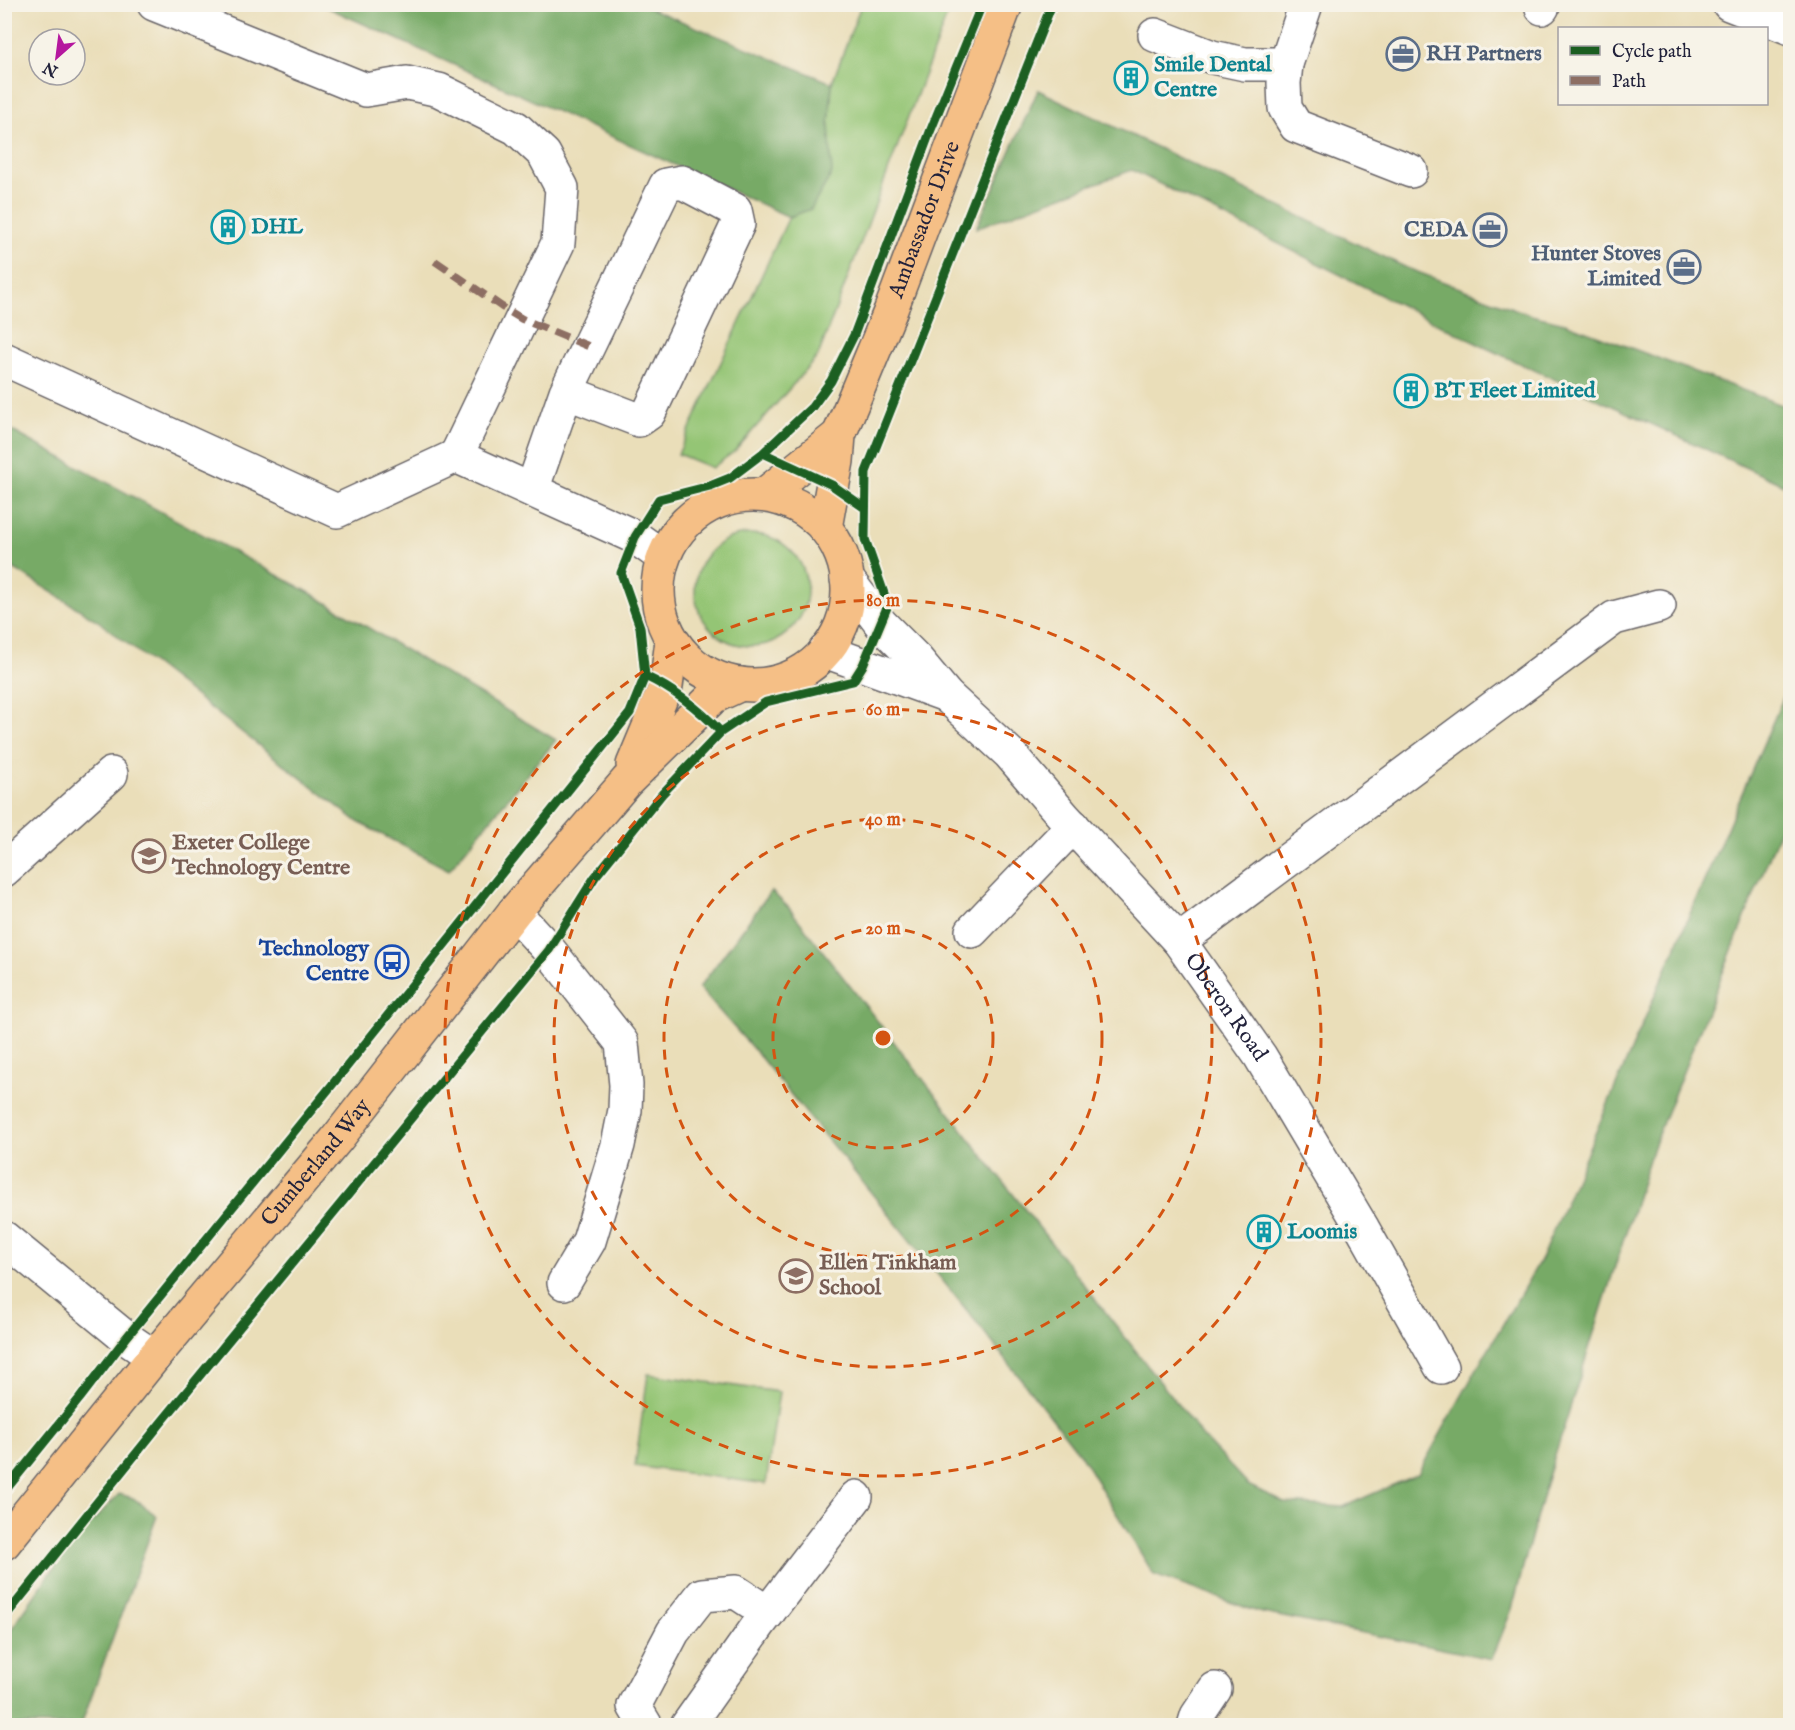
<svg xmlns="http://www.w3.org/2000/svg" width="1795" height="1730" font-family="'IM FELL English',serif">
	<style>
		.green { fill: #94c575; stroke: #5b7458; stroke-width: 1.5 }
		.forest { fill: #7a6; stroke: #4c6650; stroke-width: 1.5 }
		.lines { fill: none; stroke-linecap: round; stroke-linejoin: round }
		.minor-casing { stroke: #686467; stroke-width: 36 }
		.major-casing { stroke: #686467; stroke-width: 36 }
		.minor { stroke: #fff; stroke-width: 33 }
		.major { stroke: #f5bf86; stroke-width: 33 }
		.quiet { stroke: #8d6e63; stroke-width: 8; stroke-dasharray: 15 8; stroke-linecap: butt }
		.cycleway-casing { stroke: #f7f3e8; stroke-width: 13 }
		.cycleway { stroke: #1b5e20; stroke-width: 9 }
		.ring { fill: none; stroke: #d45411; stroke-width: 3; stroke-dasharray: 10 8 }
		.labels { text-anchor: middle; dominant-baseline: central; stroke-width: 6; stroke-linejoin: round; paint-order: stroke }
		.service-label { font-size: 22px; font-weight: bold; fill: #4e5e75; stroke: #f7f3e8; text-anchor: end }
		.culture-label { font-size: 22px; font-weight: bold; fill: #0d838f; stroke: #f7f3e8; text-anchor: start }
		.street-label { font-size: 22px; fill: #22223b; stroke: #f7f3e8 }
		.education-label { font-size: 22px; font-weight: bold; fill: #785e54; stroke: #f7f3e8; text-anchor: start }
		.transit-label { font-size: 22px; font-weight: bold; fill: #164399; stroke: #f7f3e8; text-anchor: end }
		.centre { fill: #d45411; stroke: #f7f3e8; stroke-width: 3 }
		.ring-label { font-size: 18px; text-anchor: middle; font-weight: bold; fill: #d45411; stroke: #f7f3e8; stroke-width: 6; stroke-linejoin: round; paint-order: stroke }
	</style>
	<rect width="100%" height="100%" fill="#f7f3e8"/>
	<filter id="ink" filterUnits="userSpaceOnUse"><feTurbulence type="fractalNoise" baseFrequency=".0167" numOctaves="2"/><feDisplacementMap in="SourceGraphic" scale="12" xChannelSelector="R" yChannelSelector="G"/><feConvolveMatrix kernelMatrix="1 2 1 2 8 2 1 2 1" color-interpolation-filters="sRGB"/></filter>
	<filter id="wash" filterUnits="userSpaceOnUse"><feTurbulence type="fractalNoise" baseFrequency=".008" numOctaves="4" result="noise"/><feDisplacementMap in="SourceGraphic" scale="24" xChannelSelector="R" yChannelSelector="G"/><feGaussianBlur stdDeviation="1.35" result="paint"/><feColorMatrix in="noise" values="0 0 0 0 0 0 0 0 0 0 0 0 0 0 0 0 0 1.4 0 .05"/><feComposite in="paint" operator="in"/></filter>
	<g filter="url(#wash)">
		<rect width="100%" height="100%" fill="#eadeb9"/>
		<path class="green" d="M 861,5 L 951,5 L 818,356 L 735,451 L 712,468 L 678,454 L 789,217 L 811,209 L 829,124 L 832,83 Z
			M695 590a56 56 0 1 1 112 0a56 56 0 1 1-112 0Z
			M 648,1374 L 779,1392 L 766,1484 L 635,1466 Z"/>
		<path class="forest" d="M 322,5 L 642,5 L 832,83 L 829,124 L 832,173 L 811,209 L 789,217 Z
			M 1038,90 L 1407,268 L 1531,315 L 1565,323 L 1790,408 L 1790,488 L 1482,346 L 1132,170 L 976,228 Z
			M 5,427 L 312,594 L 556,740 L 449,870 L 358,822 L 98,621 L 5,563 Z
			M 1790,682 L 1790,805 L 1653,1147 L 1544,1490 L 1512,1609 L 1492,1659 L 1258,1612 L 1154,1575 L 1080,1454 L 973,1318 L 851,1168 L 756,1052 L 699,988 L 771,891 L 789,908 L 1204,1438 L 1248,1485 L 1285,1503 L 1343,1507 L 1418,1474 L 1476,1370 L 1541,1259 Z
			M 119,1494 L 133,1498 L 157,1516 L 81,1725 L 5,1725 L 5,1638 L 72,1542 Z"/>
	</g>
	<g filter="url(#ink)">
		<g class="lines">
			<defs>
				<g id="minor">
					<path d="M 154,4 L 366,90 L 407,83 L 439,90 L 516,128 L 544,154 L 562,188 L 558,243 L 456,456 L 635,537 L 663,557"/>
					<path d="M 1306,4 L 1286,64 L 1284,83 L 1285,108 L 1296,126 L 1411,171"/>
					<path d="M 1729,4 L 1790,28"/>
					<path d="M 1542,8 L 1544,4"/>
					<path d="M 1155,35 L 1212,57 L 1245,64 L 1286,64"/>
					<path d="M 4,359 L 337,511 L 456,456"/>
					<path d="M 532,490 L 566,392 L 666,185 L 682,182 L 735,210 L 738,224 L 649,413 L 639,420 L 566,392"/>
					<path id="s1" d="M 847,579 L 881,624 L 917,660 L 947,696 L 1009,753 L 1065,818 L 1179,941 L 1260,1056 L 1363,1229 L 1441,1367"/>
					<path d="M 825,651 L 946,695"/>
					<path d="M 4,870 L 111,774"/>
					<path d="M 514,912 L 549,950 L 622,1043 L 626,1085 L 625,1110 L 618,1145 L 589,1241 L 564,1283"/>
					<path d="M 972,931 L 1073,826"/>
					<path d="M 1179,941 L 1614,618 L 1659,606"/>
					<path d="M 4,1238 L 126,1338 L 154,1357"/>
					<path d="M 646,1726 L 634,1706 L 673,1632 L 702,1595 L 736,1592 L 768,1613"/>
					<path d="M 687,1726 L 760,1623 L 856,1497"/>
					<path d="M 1194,1726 L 1197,1716 L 1215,1689"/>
				</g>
				<g id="major">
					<path d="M 764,495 L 839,435"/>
					<circle cx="753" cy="590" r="95"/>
					<path id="s2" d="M 825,528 L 837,461 L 839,435 L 890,312 L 1006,4"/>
					<path d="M 633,765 L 666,686 L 672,641"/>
					<path id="s3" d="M 4,1543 L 154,1357 L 336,1140 L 514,912 L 627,781 L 713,697 L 741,684"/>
				</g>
			</defs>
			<use href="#minor" class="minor-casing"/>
			<use href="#major" class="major-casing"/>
			<use href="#minor" class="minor"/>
			<use href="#major" class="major"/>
			<path class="quiet" d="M 435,261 L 502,307 L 522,319 L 588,346"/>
			<defs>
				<path id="cycleway" d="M 763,453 L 832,485 L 865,508
					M 721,732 L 766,702 L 853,681 L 863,665 L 888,605 L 865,539 L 866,472 L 1052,4
					M 4,1492 L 80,1398 L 126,1338 L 332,1085 L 630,713 L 645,676
					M 4,1618 L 160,1424 L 549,950 L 595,877 L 662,794 L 721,732 C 698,708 675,690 645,676 L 640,627 L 621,573 L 635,537 L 659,499 L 710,486 L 730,478 L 763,453 L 812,407 L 831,381 L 854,335 L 930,132 L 982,4"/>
			</defs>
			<use href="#cycleway" class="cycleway-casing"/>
			<use href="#cycleway" class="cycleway"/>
		</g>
	</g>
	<g class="ring">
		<circle cx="883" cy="1038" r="110"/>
		<circle cx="883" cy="1038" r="219"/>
		<circle cx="883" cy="1038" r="329"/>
		<circle cx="883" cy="1038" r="438"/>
	</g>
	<defs>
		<symbol id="office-ring" viewBox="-11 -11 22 22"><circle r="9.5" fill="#f7f3e8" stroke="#5c6f8a" stroke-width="1.5"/><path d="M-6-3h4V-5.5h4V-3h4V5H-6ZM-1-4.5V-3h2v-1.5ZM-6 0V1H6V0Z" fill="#5c6f8a"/></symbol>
		<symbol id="building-ring" viewBox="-11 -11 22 22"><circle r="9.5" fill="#f7f3e8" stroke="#0f9aa8" stroke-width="1.5"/><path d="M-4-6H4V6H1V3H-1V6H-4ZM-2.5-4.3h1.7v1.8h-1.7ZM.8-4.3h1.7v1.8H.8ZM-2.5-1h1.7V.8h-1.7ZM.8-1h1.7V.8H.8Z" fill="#0f9aa8"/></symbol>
		<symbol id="university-ring" viewBox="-11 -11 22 22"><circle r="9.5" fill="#f7f3e8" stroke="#8d6e63" stroke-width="1.5"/><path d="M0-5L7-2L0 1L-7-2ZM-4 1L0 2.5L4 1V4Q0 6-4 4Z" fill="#8d6e63"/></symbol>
		<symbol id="bus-ring" viewBox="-11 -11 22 22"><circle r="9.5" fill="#f7f3e8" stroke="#1a4fb4" stroke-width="1.5"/><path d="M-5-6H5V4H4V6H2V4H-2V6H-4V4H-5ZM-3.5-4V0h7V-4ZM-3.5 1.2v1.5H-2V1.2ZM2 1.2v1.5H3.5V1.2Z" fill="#1a4fb4"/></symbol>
		<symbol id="school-ring" viewBox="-11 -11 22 22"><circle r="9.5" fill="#f7f3e8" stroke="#8d6e63" stroke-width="1.5"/><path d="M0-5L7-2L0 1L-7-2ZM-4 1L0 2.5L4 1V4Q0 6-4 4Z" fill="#8d6e63"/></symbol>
	</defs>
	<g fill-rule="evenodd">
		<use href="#office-ring" x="1384" y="35" width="38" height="38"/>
		<use href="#building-ring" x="1112" y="59" width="38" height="38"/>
		<use href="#building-ring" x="209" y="208" width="38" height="38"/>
		<use href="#office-ring" x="1471" y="211" width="38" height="38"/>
		<use href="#office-ring" x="1665" y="248" width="38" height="38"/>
		<use href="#building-ring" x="1392" y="372" width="38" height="38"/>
		<use href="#university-ring" x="130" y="837" width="38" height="38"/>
		<use href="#bus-ring" x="373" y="943" width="38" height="38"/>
		<use href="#building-ring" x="1245" y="1213" width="38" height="38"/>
		<use href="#school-ring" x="777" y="1257" width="38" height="38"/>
	</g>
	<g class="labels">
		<g class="service-label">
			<text x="1426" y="54" text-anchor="start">RH Partners</text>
			<text x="1467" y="230">CEDA</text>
			<text x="1661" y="254">Hunter Stoves<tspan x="1661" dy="25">Limited</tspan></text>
		</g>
		<g class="culture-label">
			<text x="1154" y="65">Smile Dental<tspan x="1154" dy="25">Centre</tspan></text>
			<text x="251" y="227">DHL</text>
			<text x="1434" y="391">BT Fleet Limited</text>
			<text x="1287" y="1232">Loomis</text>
		</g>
		<g class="street-label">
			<text stroke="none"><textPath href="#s2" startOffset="326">Ambassador Drive</textPath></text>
			<text stroke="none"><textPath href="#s1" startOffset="573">Oberon Road</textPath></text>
			<text stroke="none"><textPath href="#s3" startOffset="492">Cumberland Way</textPath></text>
		</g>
		<g class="education-label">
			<text x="172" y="843">Exeter College<tspan x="172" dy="25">Technology Centre</tspan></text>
			<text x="819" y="1263">Ellen Tinkham<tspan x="819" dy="25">School</tspan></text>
		</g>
		<g class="transit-label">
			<text x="369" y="949">Technology<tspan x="369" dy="25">Centre</tspan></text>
		</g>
	</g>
	<circle cx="883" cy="1038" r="9" class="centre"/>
	<g class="ring-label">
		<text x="883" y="606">80 m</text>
		<text x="883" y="715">60 m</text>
		<text x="883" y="825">40 m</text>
		<text x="883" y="934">20 m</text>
	</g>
	<rect width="1795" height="1730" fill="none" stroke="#f7f3e8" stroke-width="24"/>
	<rect x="1558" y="27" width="210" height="78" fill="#f7f3e8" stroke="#a29fa3" stroke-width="1.5"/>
	<rect x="1570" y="46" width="30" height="9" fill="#1b5e20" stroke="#a29fa3" stroke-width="1.5"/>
	<text x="1612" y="57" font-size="18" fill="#22223b">Cycle path</text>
	<rect x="1570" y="76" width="30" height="9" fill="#8d6e63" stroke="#a29fa3" stroke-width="1.5"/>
	<text x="1612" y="87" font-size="18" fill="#22223b">Path</text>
	<g transform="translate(57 57) rotate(208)"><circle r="28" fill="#f7f3e8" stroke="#a29fa3" stroke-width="1.5"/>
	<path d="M0-4.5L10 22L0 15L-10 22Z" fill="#b5179e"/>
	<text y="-9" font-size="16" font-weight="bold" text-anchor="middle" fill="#22223b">N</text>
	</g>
</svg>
